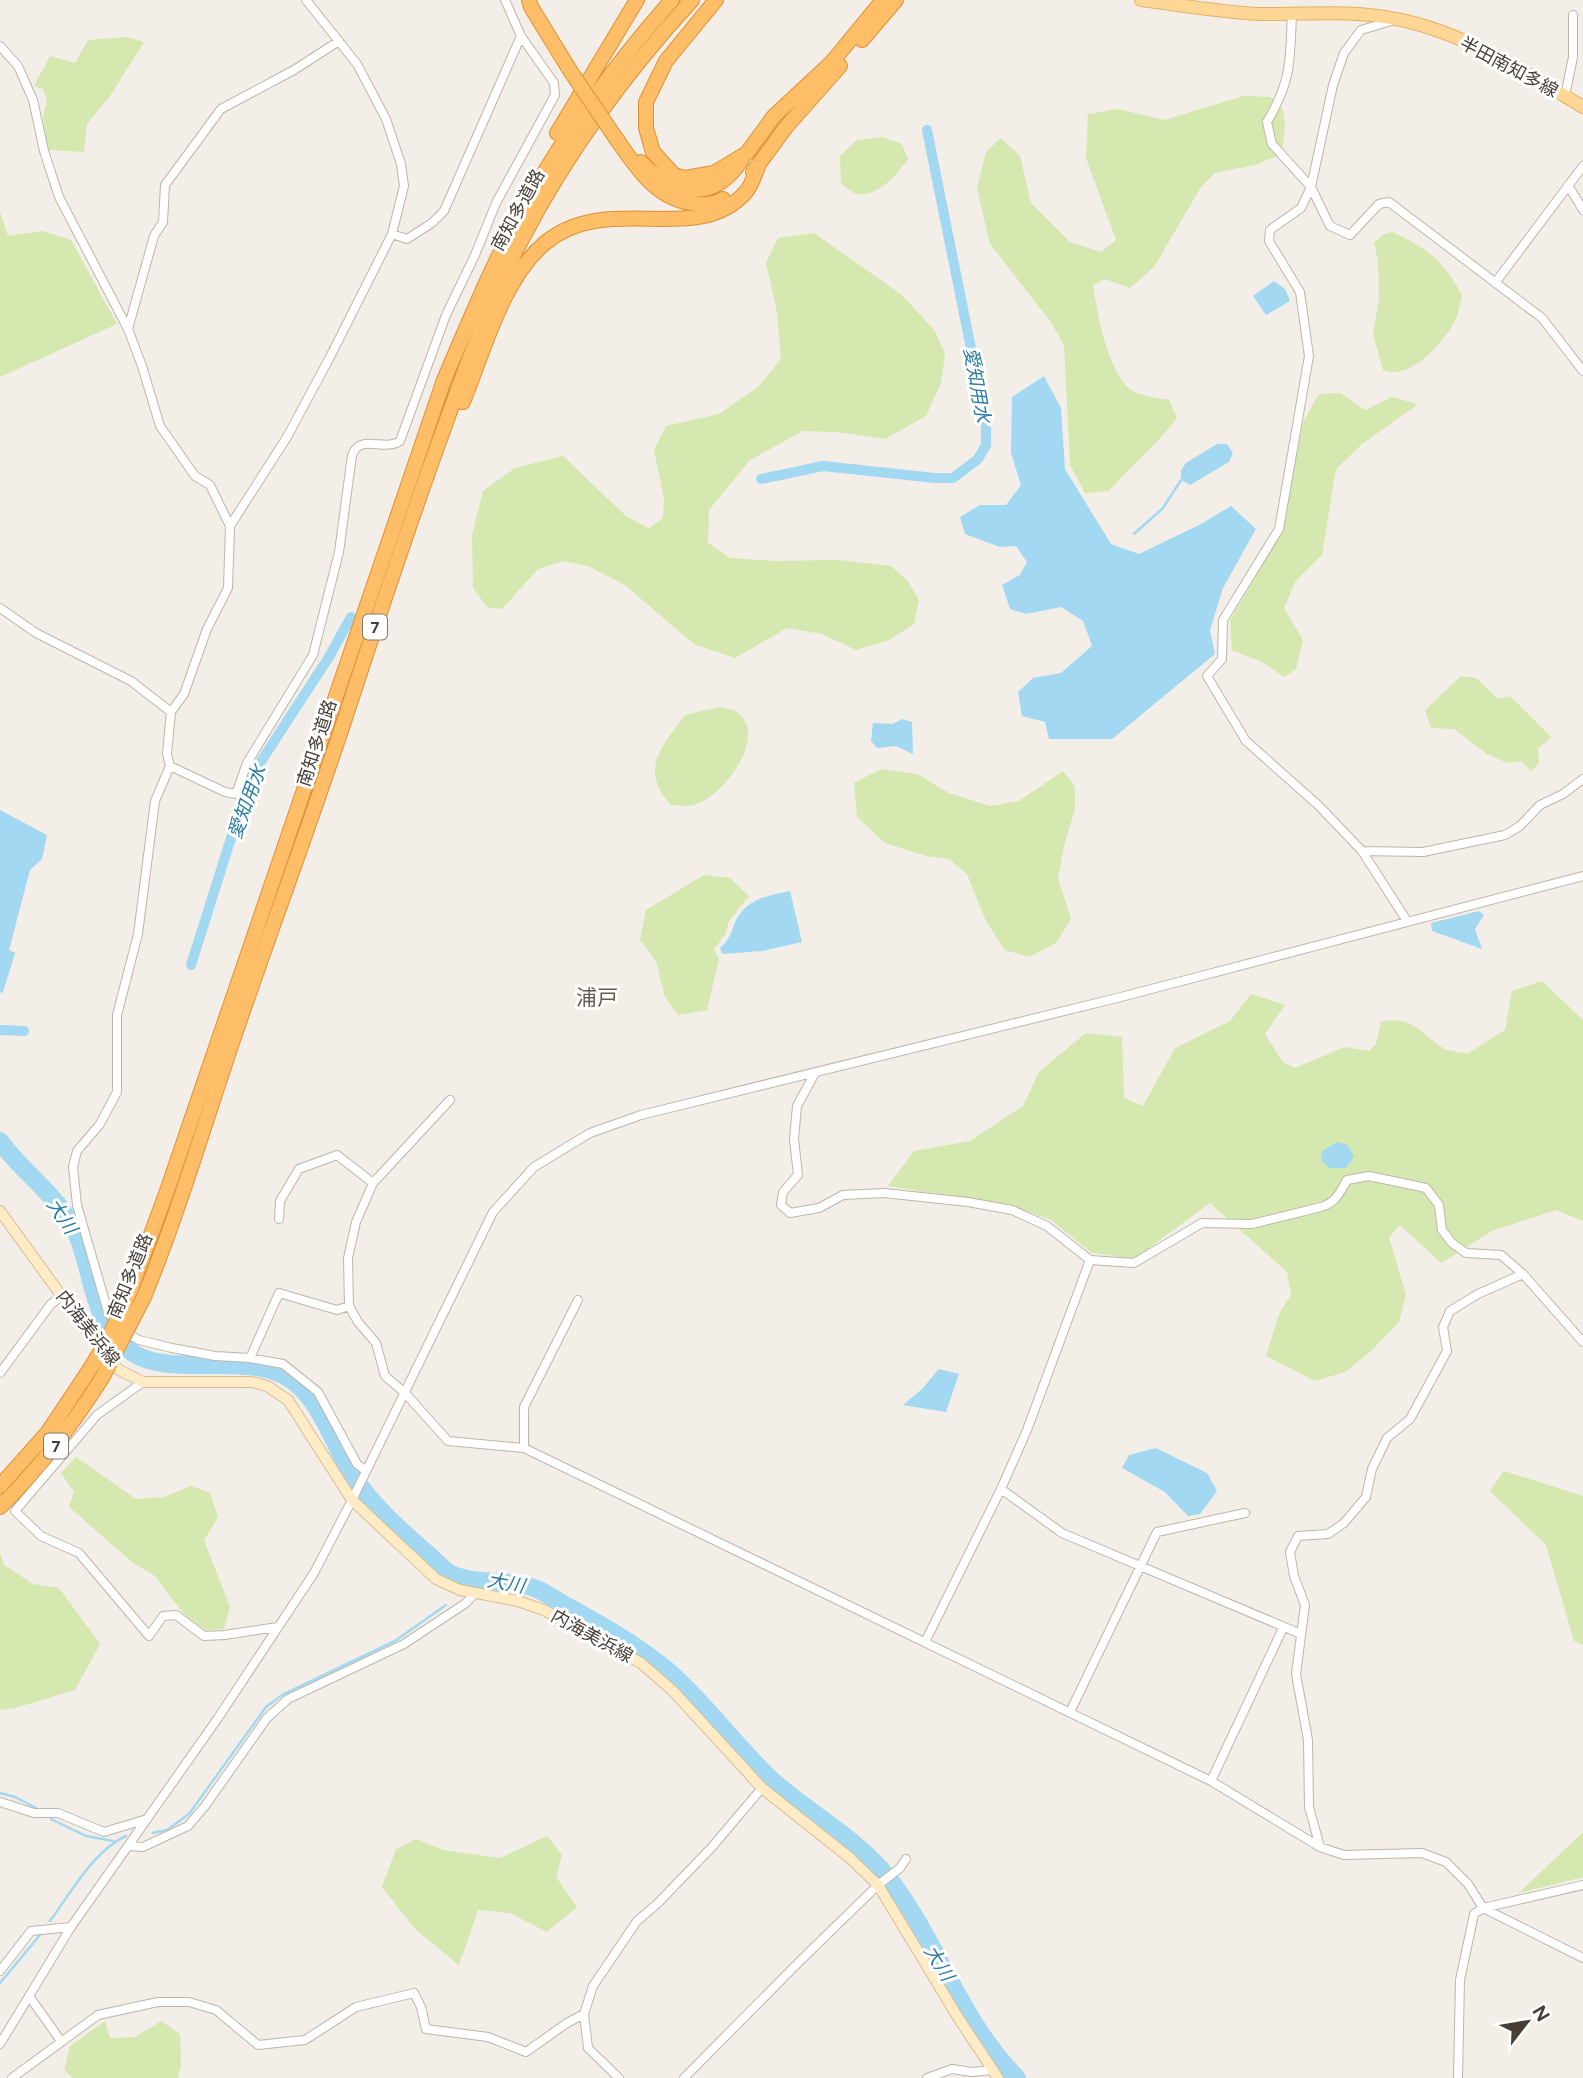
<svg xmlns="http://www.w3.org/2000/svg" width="1583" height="2078" font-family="Figtree,'Noto Sans JP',sans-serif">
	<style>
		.green { fill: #d4e8af }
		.water { fill: #a2d8f1 }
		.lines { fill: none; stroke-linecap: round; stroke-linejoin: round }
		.stream { stroke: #a2d8f1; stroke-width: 2.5 }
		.canal { stroke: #a2d8f1; stroke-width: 10 }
		.river { stroke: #a2d8f1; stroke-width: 18 }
		.street-casing { stroke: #bfb5a9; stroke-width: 10 }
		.secondary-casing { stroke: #d4bd96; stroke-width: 12 }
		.primary-casing { stroke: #e4b164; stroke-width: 14 }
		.highway-casing { stroke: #de9036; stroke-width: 16 }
		.street { stroke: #fff; stroke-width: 8 }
		.secondary { stroke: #ffebc5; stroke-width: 10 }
		.primary { stroke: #fed695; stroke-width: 12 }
		.highway { stroke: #febd67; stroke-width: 14 }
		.highway-bridge-casing { stroke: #de9036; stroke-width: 16; stroke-linecap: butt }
		.highway-bridge { stroke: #febd67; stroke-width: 14 }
		.labels { text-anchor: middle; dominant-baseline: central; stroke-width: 6; stroke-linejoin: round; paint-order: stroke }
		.shield { fill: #fff; stroke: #7e7872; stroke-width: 2 }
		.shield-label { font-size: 16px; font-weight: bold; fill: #463e36 }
		.street-label { font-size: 18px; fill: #463e36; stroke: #fff }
		.water-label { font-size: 19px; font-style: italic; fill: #2b7ca3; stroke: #fff }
		.quarter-label { font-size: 21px; fill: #695b4d; stroke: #fff }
	</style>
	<rect width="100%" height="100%" fill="#f3eee7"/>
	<path class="green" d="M 127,37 L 144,42 L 110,96 L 87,124 L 84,152 L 48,150 L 43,118 L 47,100 L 43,89 L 34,86 L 50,56 L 75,63 L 88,40 Z
		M 1244,96 L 1271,97 L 1283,110 L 1285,126 L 1282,154 L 1255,165 L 1215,173 L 1201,187 L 1154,267 L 1130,288 L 1105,279 L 1093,285 C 1097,311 1109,383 1137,393 C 1146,397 1159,398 1169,400 L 1177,418 C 1157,445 1131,466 1109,491 L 1085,493 L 1070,465 L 1064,345 L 1050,321 L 990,244 L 977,188 L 986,152 L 1001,138 L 1020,156 L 1031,203 L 1070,242 L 1101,252 L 1116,240 L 1086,158 L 1088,114 L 1118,109 L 1164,120 Z
		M 882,137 L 902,144 L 908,159 C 896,175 878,199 854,193 C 850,191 844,186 841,183 L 840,156 L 857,140 Z
		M 0,212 L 8,236 L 42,231 L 71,240 L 117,324 L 0,377 Z
		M 1392,232 C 1426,247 1444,261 1462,295 C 1460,302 1459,310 1457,316 C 1448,339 1410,382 1383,370 L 1373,334 L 1379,300 L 1378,261 L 1374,243 L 1384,234 Z
		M 814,233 L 902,295 L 935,331 L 945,354 L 941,383 L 926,416 L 885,439 L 838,432 L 803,431 L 750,460 L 709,510 L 708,543 L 730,558 L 775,561 L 839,560 L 891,566 L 907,580 L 919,600 L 914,624 L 889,640 L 856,650 L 822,634 L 787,628 L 735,658 L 694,644 L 625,585 L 588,566 L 563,561 L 538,569 L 502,609 L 487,607 L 473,588 L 472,535 L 483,491 L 515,468 L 563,456 L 627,517 L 649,528 L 663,518 L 664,499 L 654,450 L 666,426 L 719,414 L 758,387 L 781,359 L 777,312 L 766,263 L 778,238 Z
		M 1340,393 L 1365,410 L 1392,397 L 1418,404 L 1362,444 L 1336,469 L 1322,555 L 1295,582 L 1284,608 L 1303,640 L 1296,669 L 1284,677 L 1262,662 L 1232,650 L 1230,620 L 1282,532 L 1303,422 L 1319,394 Z
		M 1461,676 L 1476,678 L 1498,699 L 1510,696 L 1551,737 L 1538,749 L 1539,763 L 1531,771 L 1521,761 L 1507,763 L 1487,754 L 1454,729 L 1431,728 L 1425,710 Z
		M 719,707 C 724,708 731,709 735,711 C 772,733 722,799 693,805 C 687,807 678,805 671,805 C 639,770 661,747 685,715 Z
		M 881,769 L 917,774 L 949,793 L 990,806 L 1019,801 L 1063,771 L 1075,787 L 1075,809 L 1064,846 L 1058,879 L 1071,919 L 1056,943 L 1029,957 L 1005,950 L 986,921 L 967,874 L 949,859 L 926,856 L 885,843 L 857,817 L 854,783 Z
		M 704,875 L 730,878 L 749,896 L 729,921 L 725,935 L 714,949 L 719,959 L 707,1010 L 678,1015 L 665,997 L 656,961 L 640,940 L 646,910 Z
		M 1542,981 L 1583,1020 L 1583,1221 L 1556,1210 L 1492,1231 L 1441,1263 L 1400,1225 L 1389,1237 L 1406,1295 L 1399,1322 L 1371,1351 L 1345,1372 L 1315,1381 L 1266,1356 L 1279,1314 L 1291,1295 L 1287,1272 L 1210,1203 L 1134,1259 L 1092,1253 L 1051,1220 L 1014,1206 L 888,1186 L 914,1151 L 970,1141 L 1023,1106 L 1039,1072 L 1086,1033 L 1122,1037 L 1124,1098 L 1143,1106 L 1175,1048 L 1230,1021 L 1251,994 L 1285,1005 L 1265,1034 L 1283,1062 L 1295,1068 L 1345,1047 L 1369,1051 L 1376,1044 L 1381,1022 C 1412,1014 1423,1037 1445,1049 C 1452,1052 1461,1052 1467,1054 L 1505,1030 L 1512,991 Z
		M 76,1457 L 136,1499 L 164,1497 L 191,1486 L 210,1493 L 218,1517 L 204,1540 L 230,1607 L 224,1629 L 205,1630 L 183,1613 L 155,1576 L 132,1562 L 69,1507 L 74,1492 L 61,1473 Z
		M 1504,1471 L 1583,1496 L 1583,1645 L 1574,1641 L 1546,1545 L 1490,1491 Z
		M 0,1552 L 4,1565 L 33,1584 L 59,1588 L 100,1644 L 75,1690 L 15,1708 L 0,1710 Z
		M 1583,1832 L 1583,1877 L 1519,1893 Z
		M 547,1836 L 562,1855 L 556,1877 L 577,1907 L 547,1932 L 510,1913 L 478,1910 L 459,1965 L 416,1930 L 382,1887 L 396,1849 L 417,1839 L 443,1850 L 500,1858 Z
		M 105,2021 L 110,2038 L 135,2037 L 161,2021 L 180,2034 L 181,2066 L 178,2078 L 73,2078 L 64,2070 L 70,2046 Z"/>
	<path class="water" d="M 1274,281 L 1285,289 L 1290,301 L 1266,315 L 1253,296 Z
		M 1044,376 L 1061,408 L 1065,469 L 1111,544 L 1139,554 L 1201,524 L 1231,506 L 1256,529 L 1223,588 L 1210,630 L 1215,654 L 1112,739 L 1049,739 L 1045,722 L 1022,716 L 1018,692 L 1033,678 L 1061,673 L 1092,646 L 1083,621 L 1061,607 L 1026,614 L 1010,609 L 1002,585 L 1020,575 L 1027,562 L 1016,546 L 1000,547 L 965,534 L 960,517 L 980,505 L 1006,505 L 1021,485 L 1011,453 L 1012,397 Z
		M 1217,444 L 1227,444 L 1233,453 L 1229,462 L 1190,485 L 1181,480 L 1181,470 L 1186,463 Z
		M 903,719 L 912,722 L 913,754 L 896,746 L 877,748 L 871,741 L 873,723 L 892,724 Z
		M 0,810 L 47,835 L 42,859 L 30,870 L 9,950 L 15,953 L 3,992 L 0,993 Z
		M 790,891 L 802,942 L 762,951 L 722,954 L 720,948 C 729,940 730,935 734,925 C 744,899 767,896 790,891 Z
		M 1479,911 L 1484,915 L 1475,929 L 1482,949 L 1432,931 L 1431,923 Z
		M 1337,1142 L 1348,1145 L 1354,1157 L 1346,1168 L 1329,1168 L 1321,1160 L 1322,1151 Z
		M 939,1369 L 959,1374 L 946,1412 L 903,1405 L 922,1389 Z
		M 1156,1448 L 1207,1473 L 1217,1491 L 1200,1514 L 1188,1516 L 1165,1492 L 1122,1468 L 1129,1455 Z"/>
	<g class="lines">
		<path class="stream" d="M 1134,534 L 1163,508 L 1181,480
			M 0,1793 L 15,1797 L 36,1808
			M 51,1819 L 86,1836 L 113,1841
			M 153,1833 L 167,1830 L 189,1814 L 266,1707 L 282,1695 L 395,1641 L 446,1605
			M 50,1921 C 70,1894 94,1850 126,1836
			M 0,1983 L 40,1935"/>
		<path class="canal" d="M 761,479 L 823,466 L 935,478 L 953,478 L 978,459 L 986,445 L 986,423 L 927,130
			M 191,965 L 244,797 L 256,769 L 329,657 L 351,617
			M 0,1030 L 24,1031"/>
		<path class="river" d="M 0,1141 C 24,1175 62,1198 78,1237 C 94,1278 93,1327 133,1353 C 177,1381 260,1345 301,1388 C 325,1412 335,1448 353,1476 C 373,1506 402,1532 429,1555 C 436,1561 443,1570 451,1574 C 476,1585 505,1579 531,1587 C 542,1590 553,1598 563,1604 C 599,1624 636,1644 668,1671 C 706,1704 736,1747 774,1782 C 813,1816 859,1840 891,1881 C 938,1944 961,2022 1017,2078"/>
		<defs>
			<path id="street" d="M 1292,13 C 1290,60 1292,80 1267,122 L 1272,144 L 1311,187 L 1330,226 L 1350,235 L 1379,204 L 1389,202 L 1542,318 L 1583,371
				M 1395,20 L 1361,30 L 1344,53 L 1333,85 L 1311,187 L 1301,208 L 1270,230 L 1269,241 L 1300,292 L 1309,356 L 1279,529 L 1223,620 L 1222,659 L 1207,676 L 1246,741 L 1319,806 L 1362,851 L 1407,921
				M 0,46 L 18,66 L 33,100 L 44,151 L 59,197 L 128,329 L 142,366 L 160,426 L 195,476 L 210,485 L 230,526 L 228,588 L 207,629 L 184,694 L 171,712 L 167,754 L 170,766 L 155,801 L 138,934 L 117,1015 L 117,1092 L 100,1124 L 77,1151 L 73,1167 L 77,1205 L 108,1312 L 116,1323
				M 1565,96 L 1573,57 L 1573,15
				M 1568,185 L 1583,210
				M 392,234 L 407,239 L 432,223 L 444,211 L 521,36
				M 1495,283 L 1583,166
				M 128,329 L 154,236 L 163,222 L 165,185 L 221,109 L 294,70 L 339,41
				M 230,526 L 287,437 L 330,357 L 392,234 L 404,186 L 401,164 L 386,119 L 357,64 L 306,0
				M 0,608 L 36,633 L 131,681 L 171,712
				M 170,766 L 225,792 L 236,794 L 247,763 L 313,655 L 339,552 L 352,455 C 361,433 383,452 400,441 L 446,315 L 475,255 L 496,203 L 555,95 L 554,83 L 521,36 L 505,0
				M 1362,851 L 1423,852 L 1505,835 L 1520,826 L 1540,805 L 1563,794 L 1583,779
				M 815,1073 L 797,1106 L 794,1139 L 798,1175 L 783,1192 L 781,1205 L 790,1213 L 819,1208 L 843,1195 L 884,1193 L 968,1202 L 1012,1210 L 1047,1226 L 1090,1260 L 1134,1263 L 1202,1223 L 1252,1224 L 1321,1207 C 1335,1203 1340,1193 1347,1180 L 1369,1176 L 1426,1188 L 1439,1205 L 1442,1230 L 1452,1243 L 1466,1253 L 1501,1255 L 1523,1274 L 1583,1342
				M 450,1100 L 373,1183 L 356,1222 L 348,1258 L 349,1306 L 358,1322 L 376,1343 L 385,1376 L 405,1393 L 448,1441 L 524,1448 L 1211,1781 L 1320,1847 L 1344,1855 L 1422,1853 L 1446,1862 L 1468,1884 L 1483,1908 L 1583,1958
				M 279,1219 L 280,1201 L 299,1169 L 337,1155 L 373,1183
				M 125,1332 L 139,1340 L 172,1348 L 215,1356 L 250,1358 L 283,1364 L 318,1392 L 357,1464 L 366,1471
				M 250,1358 L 279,1293 L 337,1310 L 349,1306
				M 0,1373 L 51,1304 L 62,1296
				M 143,1382 L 97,1415 L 15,1511 L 41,1536 L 79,1553 L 149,1636 L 163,1616 L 176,1615 L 204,1636 L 224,1635 L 278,1627
				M 524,1448 L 524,1407 L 578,1300
				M 1001,1489 L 1062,1533 L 1301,1634
				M 925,1642 L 1001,1489 L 1027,1430 L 1090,1260
				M 1070,1712 L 1157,1532 L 1245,1513
				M 1211,1781 L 1283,1628
				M 0,1802 L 34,1813 L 58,1813 L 104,1832 L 147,1819
				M 129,1846 L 143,1847 L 188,1826 L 205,1806 L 267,1718 L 288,1699 L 404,1644 L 466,1603 L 475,1593
				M 1320,1847 L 1309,1807 L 1308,1740 L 1296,1674 L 1305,1605 L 1294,1576 L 1290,1552 L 1298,1536 L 1328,1534 L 1344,1523 L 1366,1497 L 1372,1469 L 1387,1438 L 1410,1419 L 1447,1351 L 1443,1327 L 1450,1311 L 1478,1294 L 1523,1274
				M 0,1971 L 31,1931 L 71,1927
				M 29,1996 L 61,2041
				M 0,2044 L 71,1927 L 218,1718 L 314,1573 L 352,1500 L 493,1212 L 534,1167 L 590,1133 L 641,1115 L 1117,998 L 1583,876
				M 12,2078 L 98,2015 L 158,2002 L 189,2002 L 216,2010 L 258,2045 L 305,2040 L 356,2007 L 414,1993 L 421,2007 L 426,2029 L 488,2037 L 526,2052 L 567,2023 L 584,2014
				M 619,2078 L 588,2048 L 584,2014 L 593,1986 L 637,1921 L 657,1904 L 712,1847 L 762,1788
				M 684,2078 L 799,1962 L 878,1885 L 900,1868 L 906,1859
				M 927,2078 L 952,2069 L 972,2072 L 992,2070
				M 1458,2078 L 1460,1980 L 1474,1914 L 1483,1908 L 1583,1885"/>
			<path id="secondary" d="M 0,1211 L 92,1338 L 119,1370 L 143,1382 L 252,1382 L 267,1386 L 288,1400 L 352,1500 L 436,1579 L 460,1590 L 518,1601 L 544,1610 L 641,1663 L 673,1691 L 762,1788 L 850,1858 L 878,1885 L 959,2019 L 998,2078"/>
			<path id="primary" d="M 1141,0 C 1180,5 1219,12 1258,14 C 1305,15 1350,9 1396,19 C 1464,32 1525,72 1583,107"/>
			<path id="highway" d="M 529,0 L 531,7 L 571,72
				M 716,0 L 666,61 L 646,102 L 646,128 L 653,152 L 674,175 L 685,178 L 714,173 L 747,153 L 774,116 L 832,62 L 883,0
				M 862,40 L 896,0
				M 557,133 L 637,0
				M 613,134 C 635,165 655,201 697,204 C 707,205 714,204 723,199
				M 641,162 C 673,196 715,203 742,159
				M 753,172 L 786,127 L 840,66
				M 463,402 C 484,351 502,279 545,243 C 608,191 696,247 745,193 C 752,186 755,173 759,164
				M 131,1289 L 167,1191 L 444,380 C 470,319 495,258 528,200 C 569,128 617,62 672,0
				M 144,1297 C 179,1211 205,1122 235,1034 C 274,920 317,806 354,691 C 383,603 412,515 444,428 C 467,363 491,298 523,237 C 568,151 626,72 692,0
				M 0,1486 L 48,1432 L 90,1369
				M 0,1507 C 40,1468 72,1425 102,1378"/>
		</defs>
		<use href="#street" class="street-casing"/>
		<use href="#secondary" class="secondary-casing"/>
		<use href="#primary" class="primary-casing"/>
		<use href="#highway" class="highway-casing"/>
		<use href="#street" class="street"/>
		<use href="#secondary" class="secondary"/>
		<use href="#primary" class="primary"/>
		<use href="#highway" class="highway"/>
		<defs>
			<path id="highway-bridge" d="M 571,72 L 613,134
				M 90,1369 L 108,1339 L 131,1289
				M 102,1378 L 144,1297"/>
		</defs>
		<use href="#highway-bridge" class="highway-bridge-casing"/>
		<use href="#highway-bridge" class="highway-bridge"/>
	</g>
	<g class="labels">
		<g class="shield">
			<rect x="363" y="614.5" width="24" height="25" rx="5"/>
			<rect x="44" y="1433.5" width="24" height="25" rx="5"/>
		</g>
		<g class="shield-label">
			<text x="375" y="627">7</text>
			<text x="56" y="1446">7</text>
		</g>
		<g class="street-label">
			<text transform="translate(1509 67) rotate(28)">半田南知多線</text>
			<text transform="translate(518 210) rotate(-61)">南知多道路</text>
			<text transform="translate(317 743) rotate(-72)">南知多道路</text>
			<text transform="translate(130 1276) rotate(-68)">南知多道路</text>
			<text transform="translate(88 1328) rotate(52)">内海美浜線</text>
			<text transform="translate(592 1636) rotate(29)">内海美浜線</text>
		</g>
		<g class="water-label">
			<text transform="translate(977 385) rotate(80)">愛知用水</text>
			<text transform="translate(247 802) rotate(-70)">愛知用水</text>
			<text transform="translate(62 1216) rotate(56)">大川</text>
			<text transform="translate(506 1583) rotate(10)">大川</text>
			<text transform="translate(939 1963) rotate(58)">大川</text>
		</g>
		<g class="quarter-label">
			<text x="597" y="997">浦戸</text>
		</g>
	</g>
	<g transform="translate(1527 2022) rotate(59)" stroke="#ffffff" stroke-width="5" paint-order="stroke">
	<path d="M0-5L12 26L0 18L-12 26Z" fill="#463e36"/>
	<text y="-10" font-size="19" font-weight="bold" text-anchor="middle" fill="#463e36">N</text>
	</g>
</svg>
